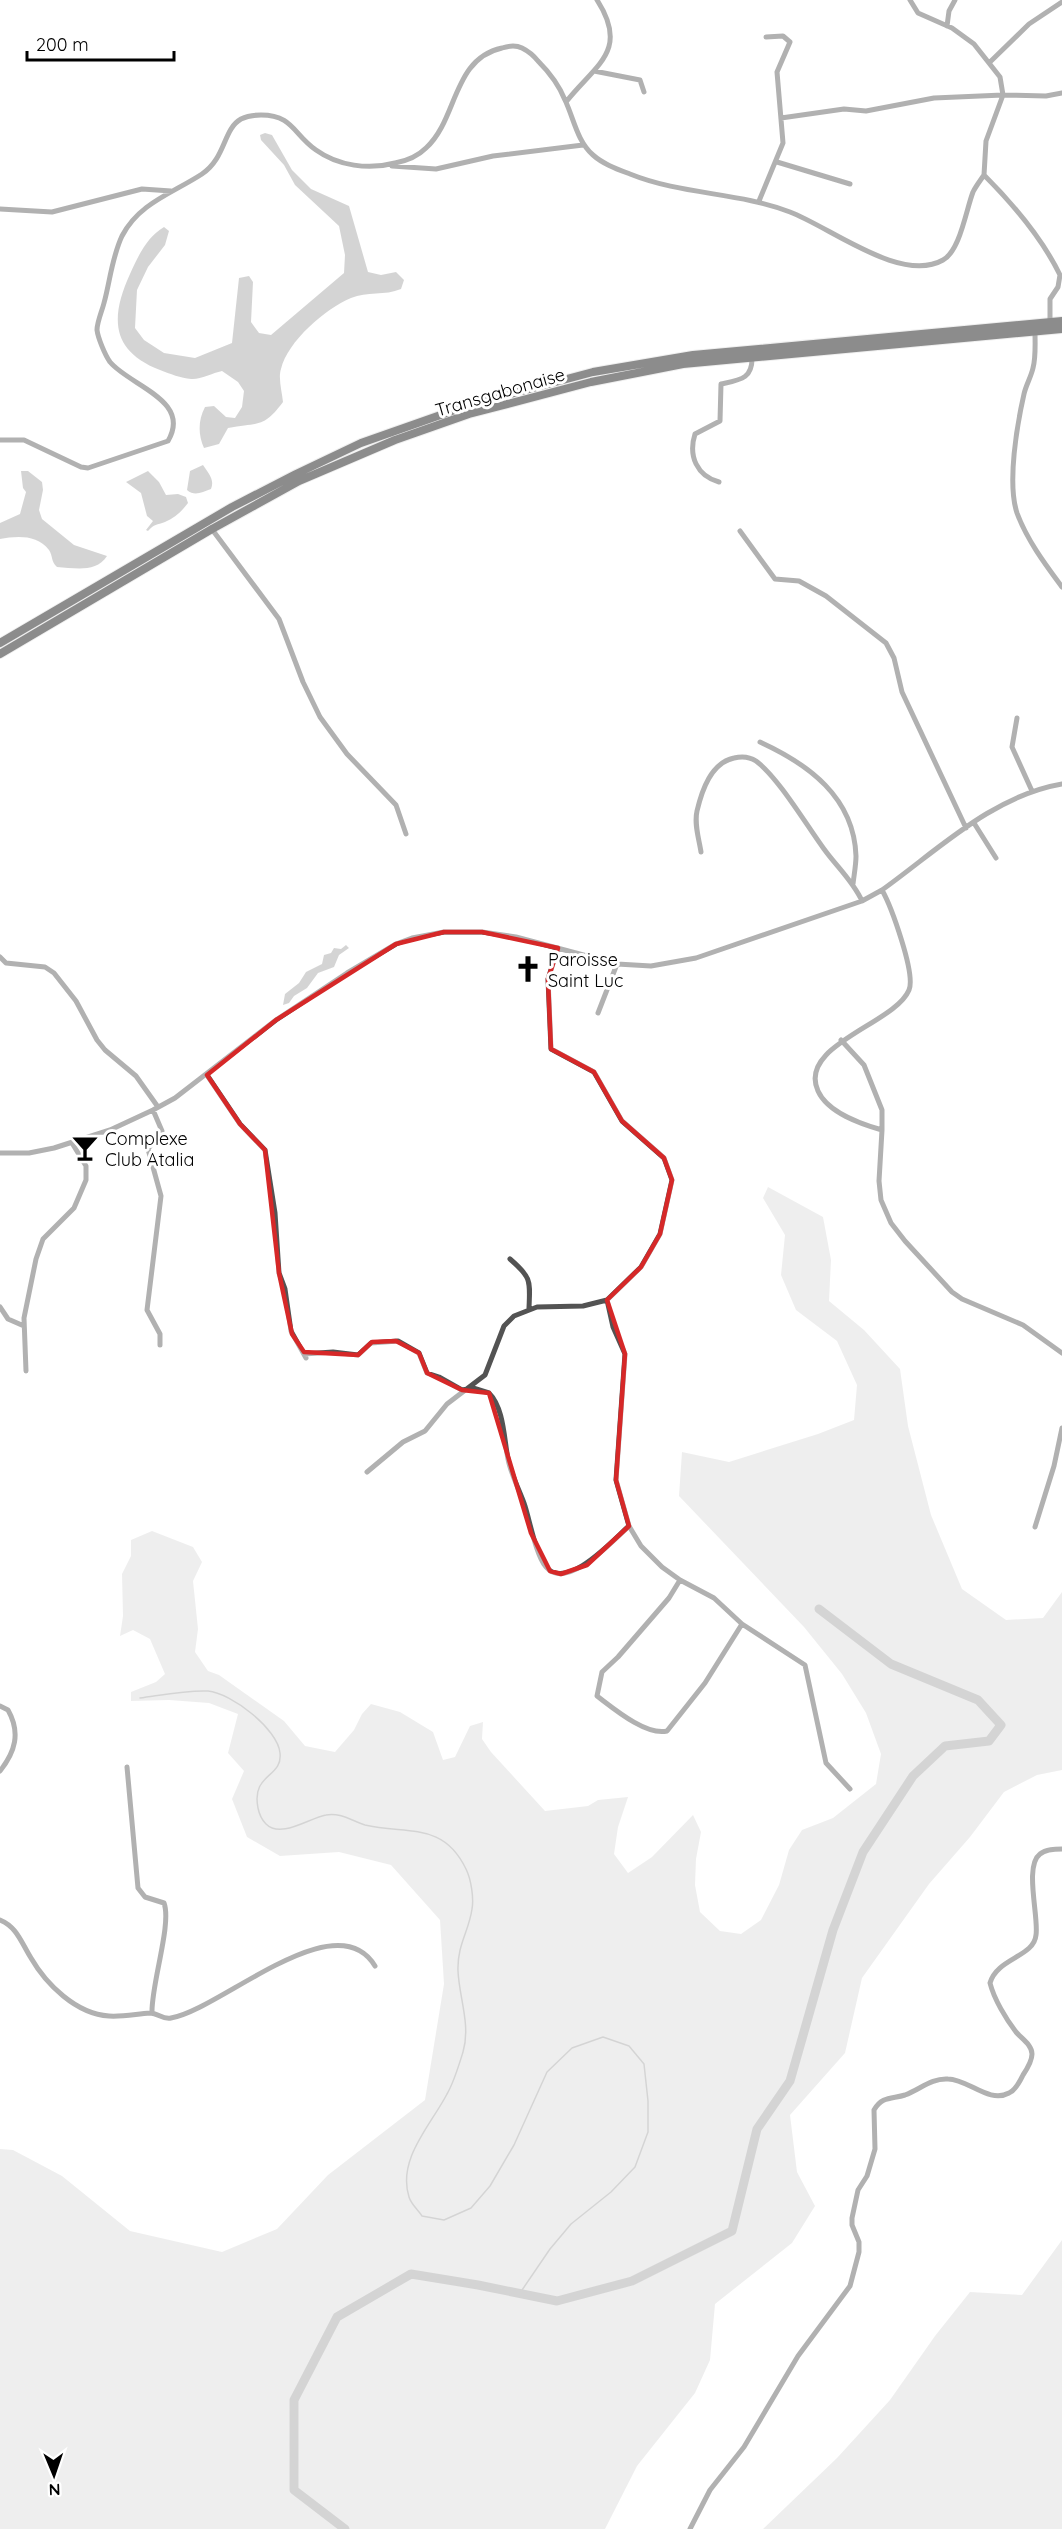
<svg xmlns="http://www.w3.org/2000/svg" width="1062" height="2529" font-family="Quicksand,sans-serif">
	<style>
		.green { fill: #dadada }
		.water { fill: #a1a1a1 }
		.lines { fill: none; stroke-linecap: round; stroke-linejoin: round }
		.stream { stroke: #a1a1a1; stroke-width: 1.5 }
		.river { stroke: #a1a1a1; stroke-width: 9 }
		.highway-casing { stroke: #dbdbdb; stroke-width: 10 }
		.minor { stroke: #535353; stroke-width: 5 }
		.highway { stroke: #000; stroke-width: 8 }
		.marked { fill: none; stroke: #d62828; stroke-width: 4.5; stroke-linejoin: round }
		.labels { text-anchor: middle; dominant-baseline: central; stroke-width: 6; stroke-linejoin: round; paint-order: stroke }
		.street-label { font-size: 18px; fill: #000; stroke: #fff }
		.poi-label { font-size: 18px; fill: #000; stroke: #fff; text-anchor: start }
	</style>
	<rect width="100%" height="100%" fill="#fff"/>
	<path class="green" d="M 768,1187 L 823,1217 L 831,1260 L 829,1301 L 864,1330 L 900,1369 L 908,1426 L 931,1515 L 962,1589 L 1006,1620 L 1043,1618 L 1062,1592 L 1062,1770 L 1037,1775 L 1004,1792 L 970,1837 L 929,1884 L 862,1978 L 845,2053 L 790,2115 L 797,2172 L 815,2206 L 792,2243 L 715,2304 L 710,2360 L 695,2393 L 637,2466 L 605,2529 L 0,2529 L 0,2149 L 13,2150 L 62,2176 L 130,2231 L 222,2252 L 277,2229 L 328,2175 L 425,2100 L 444,1984 L 440,1920 L 391,1865 L 339,1852 L 280,1856 L 247,1837 L 232,1799 L 244,1771 L 228,1753 L 238,1714 L 209,1703 L 169,1700 L 131,1701 L 131,1692 L 156,1682 L 165,1674 L 150,1639 L 133,1630 L 120,1636 L 123,1616 L 122,1574 L 131,1556 L 131,1540 L 152,1531 L 193,1547 L 202,1562 L 193,1581 L 198,1629 L 195,1652 L 208,1671 L 219,1675 L 284,1721 L 305,1746 L 335,1752 L 354,1730 L 362,1714 L 371,1704 L 400,1712 L 433,1732 L 443,1760 L 455,1757 L 470,1726 L 483,1722 L 482,1739 L 491,1752 L 545,1811 L 588,1806 L 598,1800 L 628,1797 L 618,1827 L 614,1854 L 628,1873 L 652,1857 L 693,1815 L 701,1832 L 696,1859 L 695,1885 L 700,1912 L 720,1931 L 741,1934 L 761,1920 L 779,1885 L 789,1850 L 802,1830 L 833,1818 L 876,1784 L 881,1754 L 866,1713 L 842,1674 L 804,1627 L 679,1496 L 682,1452 L 729,1462 L 818,1434 L 854,1420 L 857,1385 L 837,1341 L 796,1310 L 781,1275 L 785,1235 L 763,1198 Z
		M 1062,2240 L 1062,2529 L 763,2529 L 837,2458 L 890,2400 L 935,2336 L 970,2292 L 1022,2295 Z"/>
	<path class="water" d="M 265,133 L 272,135 L 292,170 L 311,189 L 349,206 L 368,272 L 381,275 L 396,272 L 404,280 L 401,289 C 385,296 367,291 351,298 C 325,309 288,341 281,369 C 278,378 282,392 283,402 C 263,429 258,422 228,428 L 219,444 L 204,448 C 198,435 198,420 205,407 L 214,406 L 226,417 L 235,418 L 242,407 L 244,391 L 238,382 L 222,371 C 212,373 200,380 191,379 C 181,378 170,374 160,370 C 111,351 110,318 130,274 C 138,256 147,237 164,227 L 169,231 L 165,245 L 148,267 L 137,290 L 135,328 L 144,340 L 164,353 L 195,358 L 232,343 L 239,278 L 249,276 L 253,282 L 251,322 L 259,333 L 271,335 L 344,273 L 345,255 L 339,226 L 295,185 L 284,165 L 261,140 L 260,135 Z
		M 203,465 C 208,473 215,479 211,489 C 202,492 195,497 187,490 L 190,471 Z
		M 21,471 L 28,471 L 42,482 L 43,490 L 39,510 L 42,519 L 74,545 L 107,556 C 96,573 75,568 57,567 C 51,562 53,556 49,550 C 37,534 16,536 0,539 L 0,523 L 20,514 L 26,492 L 23,488 Z
		M 148,471 L 159,482 L 166,495 L 178,494 L 186,497 L 188,503 C 182,511 175,518 165,522 C 157,525 154,524 148,531 L 146,530 L 153,521 L 147,516 L 141,493 L 126,482 Z
		M 346,945 L 349,948 L 339,955 L 334,967 L 318,973 L 307,988 L 294,996 L 289,1003 L 283,1005 L 285,994 L 299,983 L 306,972 L 322,964 L 324,955 L 331,953 L 334,948 L 341,949 Z"/>
	<g class="lines">
		<path class="stream" d="M 140,1698 C 162,1695 186,1690 208,1691 C 231,1693 278,1729 280,1753 C 283,1778 251,1773 258,1808 C 259,1813 262,1820 266,1824 C 281,1839 309,1818 326,1815 C 340,1812 352,1821 365,1825 C 407,1835 443,1821 466,1869 C 471,1879 474,1898 472,1909 C 469,1931 457,1945 458,1971 C 459,1997 471,2025 463,2052 C 459,2065 454,2082 447,2094 C 431,2125 397,2159 409,2197 C 411,2204 418,2210 422,2216 L 444,2220 L 471,2208 L 490,2186 L 514,2145 L 547,2072 L 572,2048 L 603,2037 L 629,2046 L 644,2064 L 648,2101 L 648,2132 L 635,2167 L 611,2192 L 571,2224 L 550,2249 L 520,2293"/>
		<path class="river" d="M 345,2529 L 294,2490 L 294,2400 L 337,2317 L 411,2274 L 478,2285 L 557,2301 L 632,2281 L 732,2231 L 757,2129 L 790,2081 L 833,1930 L 863,1852 L 913,1776 L 945,1746 L 989,1741 L 1001,1725 L 978,1700 L 891,1664 L 819,1609"/>
		<defs>
			<path id="highway" d="M 0,643 L 232,507 L 296,474 L 361,443 L 469,405 L 593,372 L 693,355 L 1062,321
				M 0,654 L 212,529 L 299,481 L 395,440 L 469,414 L 591,382 L 683,364 L 1062,329"/>
		</defs>
		<use href="#highway" class="highway-casing"/>
		<path class="minor" d="M 910,0 L 918,13 L 952,28 L 974,44 L 1000,77 L 1003,95 L 986,141 L 984,175 C 1013,204 1042,238 1060,275 L 1058,287 L 1050,299 L 1050,323
			M 947,26 L 949,11 L 955,0
			M 990,62 L 1029,24 L 1062,2
			M 594,71 L 640,80 L 644,92
			M 566,102 C 595,65 630,51 597,0
			M 781,118 L 844,109 L 866,111 L 934,98 L 1003,95 L 1046,96 L 1062,93
			M 777,162 L 850,184
			M 392,166 L 436,169 L 493,156 L 583,145
			M 759,201 L 783,143 L 777,72 L 790,42 L 783,36 L 766,37
			M 0,209 L 52,212 L 142,189 L 171,191
			M 1035,332 C 1035,344 1036,357 1033,368 C 1031,377 1026,385 1024,394 C 1017,425 1007,483 1017,513 C 1027,540 1045,564 1062,587
			M 0,440 L 24,440 L 81,467 L 88,468 L 168,441 C 192,400 130,386 110,362 C 105,355 98,338 97,330 C 97,322 102,311 104,303 C 110,281 112,257 122,236 C 139,203 173,193 202,174 C 226,158 223,129 241,119 C 247,116 254,115 261,115 C 293,115 293,134 316,150 C 338,166 369,170 395,163 C 406,161 418,156 426,148 C 458,119 452,59 502,48 C 508,46 516,45 522,48 C 528,51 534,56 538,61 C 550,73 559,85 565,100 C 574,119 577,141 593,155 C 603,164 617,169 630,174 C 682,195 738,192 790,212 C 830,227 901,284 943,260 C 960,251 966,210 973,192 C 976,186 980,181 984,175
			M 719,482 C 697,476 688,456 695,434 L 720,421 L 721,384 C 740,380 753,379 752,356
			M 211,528 L 279,619 L 303,682 L 320,717 L 347,754 L 396,805 L 406,834
			M 740,531 L 775,579 L 799,581 L 826,596 L 886,643 L 894,658 L 902,692 L 966,828
			M 1017,718 L 1012,747 L 1032,791
			M 760,742 C 808,764 854,797 856,856 C 856,865 854,875 853,884
			M 974,823 L 996,858
			M 701,852 C 699,839 694,824 697,811 C 702,790 711,763 734,758 C 742,756 750,757 756,761 C 778,777 807,826 824,849 C 837,867 853,881 862,901
			M 882,890 C 891,906 916,974 909,990 C 895,1024 797,1045 818,1091 C 828,1113 861,1124 882,1130 L 879,1181 L 881,1200 L 891,1223 L 905,1241 L 952,1292 L 962,1299 L 1023,1325 L 1062,1353
			M 0,957 L 6,963 L 45,967 L 54,973 L 76,1001 L 97,1040 L 105,1050 L 136,1076 L 158,1107
			M 598,1013 L 617,964
			M 841,1040 L 864,1065 L 882,1110 L 882,1130
			M 207,1075 L 240,1124 L 265,1150 L 275,1213 L 279,1273 L 285,1289 L 291,1331 L 306,1358
			M 153,1110 L 162,1131 L 148,1149 L 161,1196 L 147,1310 L 160,1334 L 160,1345
			M 0,1153 L 29,1153 L 54,1148 L 110,1130 L 153,1110 L 175,1098 L 276,1020 L 347,973 L 396,944 L 412,938 L 444,932 L 482,932 L 516,937 L 617,964 L 651,966 L 696,958 L 862,901 L 882,890 C 938,850 992,796 1062,784
			M 510,1259 C 532,1278 530,1281 529,1308
			M 607,1300 L 613,1327 L 625,1354 L 616,1480 L 629,1526 L 641,1546 L 662,1567 L 680,1580 L 714,1598 L 742,1624 L 805,1665 L 826,1763 L 850,1789
			M 0,1307 L 8,1319 L 24,1326
			M 304,1354 L 333,1352 L 358,1355 L 371,1343 L 398,1341 L 419,1353 L 427,1373 L 439,1377 L 462,1390 L 473,1388 L 489,1393 C 504,1408 504,1439 508,1459 C 511,1475 520,1491 525,1506 C 530,1522 536,1555 546,1567 C 567,1592 614,1539 629,1526
			M 26,1371 L 24,1318 L 36,1259 L 43,1239 L 74,1208 L 86,1180 L 86,1166 L 72,1143
			M 367,1472 L 403,1442 L 425,1431 L 447,1404 L 485,1375 L 504,1326 L 514,1316 L 537,1307 L 583,1306 L 607,1300 L 641,1267 L 660,1234 L 672,1180 L 664,1158 L 622,1121 L 594,1072 L 551,1049 L 548,979 L 558,948
			M 1035,1527 L 1054,1466 L 1062,1428
			M 680,1580 L 669,1598 L 618,1657 L 602,1672 L 597,1696 C 613,1708 646,1736 667,1731 L 705,1683 L 742,1624
			M 0,1706 L 8,1710 C 21,1733 15,1752 0,1771
			M 127,1767 L 138,1888 L 145,1897 L 164,1903 C 172,1924 151,1985 152,2013
			M 0,1920 C 17,1927 21,1942 31,1958 C 46,1984 76,2014 109,2016 C 122,2017 136,2014 150,2013 C 158,2013 163,2020 171,2018 C 220,2010 336,1901 375,1966
			M 690,2529 L 710,2490 L 744,2447 L 798,2356 L 850,2286 L 859,2252 L 859,2242 L 852,2225 L 852,2218 L 858,2190 L 867,2176 L 875,2149 L 874,2110 C 882,2096 892,2099 905,2095 C 921,2089 931,2078 948,2079 C 968,2079 989,2104 1009,2093 C 1016,2090 1020,2081 1023,2075 C 1027,2069 1032,2061 1032,2054 C 1032,2045 1022,2039 1016,2032 C 1006,2019 994,1999 990,1983 C 997,1958 1034,1957 1036,1935 C 1039,1917 1024,1866 1040,1854 C 1046,1849 1055,1849 1062,1849"/>
		<use href="#highway" class="highway"/>
	</g>
	<path d="M0 0H1062V2529H0ZM 444,932 L 482,932 L 558,948 L 548,979 L 551,1049 L 594,1072 L 622,1121 L 664,1158 L 672,1180 L 660,1234 L 641,1267 L 607,1300 L 625,1354 L 616,1480 L 629,1526 L 587,1565 L 561,1574 L 550,1571 L 531,1533 L 489,1393 L 462,1390 L 427,1373 L 419,1353 L 396,1341 L 372,1342 L 358,1355 L 304,1352 L 292,1334 L 279,1273 L 265,1150 L 240,1124 L 207,1075 L 276,1020 L 396,944 Z" fill="#fff" fill-opacity=".55" fill-rule="evenodd"/>
	<path class="marked" d="M 444,932 L 482,932 L 558,948 L 548,979 L 551,1049 L 594,1072 L 622,1121 L 664,1158 L 672,1180 L 660,1234 L 641,1267 L 607,1300 L 625,1354 L 616,1480 L 629,1526 L 587,1565 L 561,1574 L 550,1571 L 531,1533 L 489,1393 L 462,1390 L 427,1373 L 419,1353 L 396,1341 L 372,1342 L 358,1355 L 304,1352 L 292,1334 L 279,1273 L 265,1150 L 240,1124 L 207,1075 L 276,1020 L 396,944 Z"/>
	<defs>
		<symbol id="church-bare" viewBox="-9 -9 18 18"><path d="M-1.2-6h2.4v3.5h3.3v2.4h-3.3V6h-2.4V-.1h-3.3v-2.4h3.3Z" fill="#000" stroke="#fff" stroke-width="2.5" paint-order="stroke"/></symbol>
		<symbol id="bar-bare" viewBox="-9 -9 18 18"><path d="M-6-5H6L.8 .8V4.5H3.5V6h-7V4.5H-.8V.8Z" fill="#000" stroke="#fff" stroke-width="2.5" paint-order="stroke"/></symbol>
	</defs>
	<g fill-rule="evenodd">
		<use href="#church-bare" x="509" y="950" width="38" height="38"/>
		<use href="#bar-bare" x="66" y="1129" width="38" height="38"/>
	</g>
	<g class="labels">
		<g class="street-label">
			<text transform="translate(500 392) rotate(-16)">Transgabonaise</text>
		</g>
		<g class="poi-label">
			<text x="548" y="959">Paroisse<tspan x="548" dy="21">Saint Luc</tspan></text>
			<text x="105" y="1138">Complexe<tspan x="105" dy="21">Club Atalia</tspan></text>
		</g>
	</g>
	<g transform="translate(54 2475) rotate(178)" stroke="#ffffff" stroke-width="4.5" paint-order="stroke">
	<path d="M0-4.5L10 22L0 15L-10 22Z" fill="#000000"/>
	<text y="-9" font-size="16" font-weight="bold" text-anchor="middle" fill="#000000">N</text>
	</g>
	<path d="M27 51v9h147v-9" fill="none" stroke="#000000" stroke-width="3"/>
	<text x="36" y="51" font-size="18" fill="#000000" stroke="#ffffff" stroke-width="4.5" paint-order="stroke">200 m</text>
</svg>
